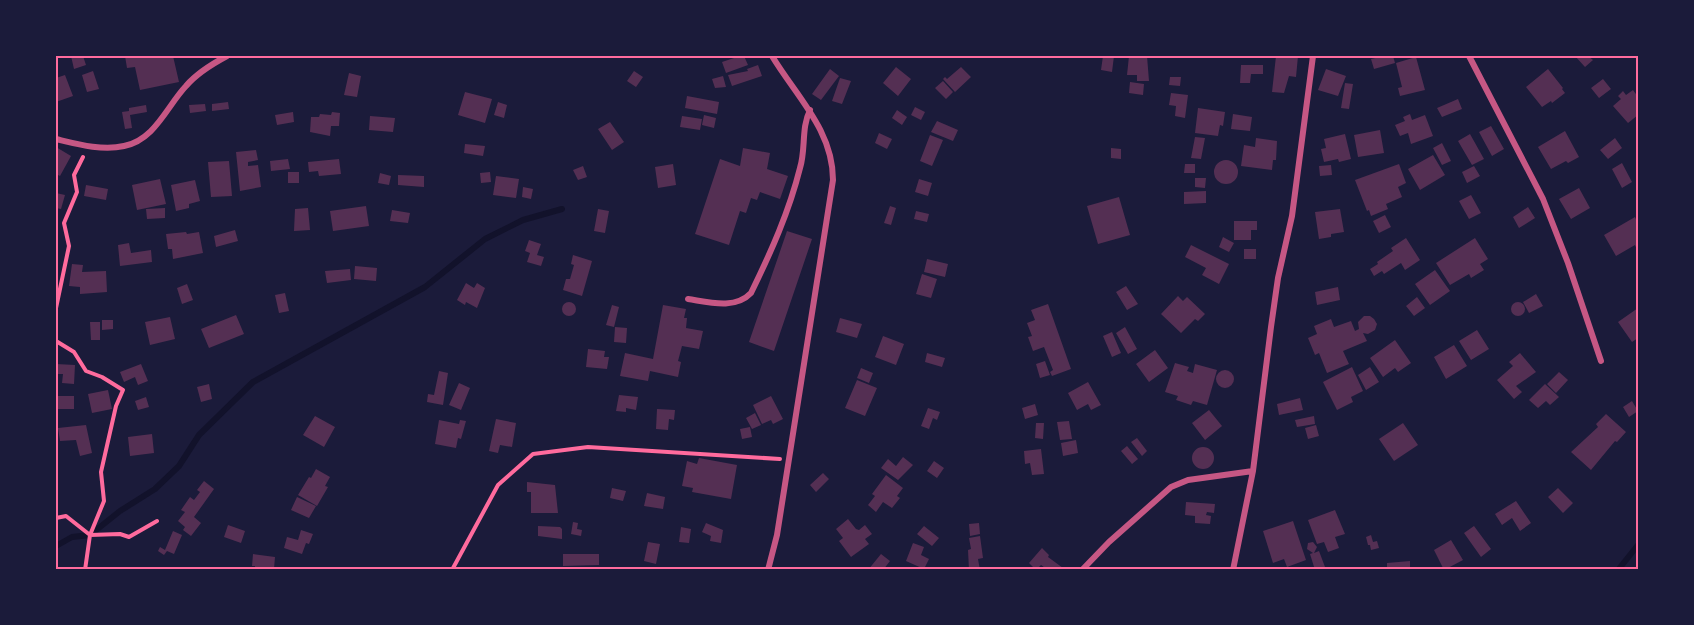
<svg xmlns="http://www.w3.org/2000/svg" width="1694" height="625" font-family="'Titillium Web',sans-serif">
	<style>
		.lines { fill: none; stroke-linecap: round; stroke-linejoin: round }
		.stream { stroke: #12122b; stroke-width: 6 }
		.building { fill: #542f53 }
		.path { stroke: #ff6b9d; stroke-width: 4 }
		.minor { stroke: #c65784; stroke-width: 6 }
		.neatline { fill: none; stroke: #ff6b9d; stroke-width: 2 }
	</style>
	<rect width="100%" height="100%" fill="#1b1b3a"/>
	<g class="lines">
		<path class="stream" d="M 56,546 L 72,537 L 90,535 L 120,511 L 155,489 L 179,466 L 199,435 L 253,382 L 425,287 L 485,239 L 523,220 L 562,209
			M 1618,570 L 1638,545"/>
	</g>
	<path class="building" d="M 71,56 L 83,56 L 86,65 L 74,69 Z
		M 125,56 L 173,56 L 179,82 L 140,90 L 135,67 L 127,68 Z
		M 740,56 L 744,56 L 748,65 L 726,73 L 722,62 Z
		M 1103,56 L 1114,56 L 1112,72 L 1101,70 Z
		M 1129,56 L 1147,56 L 1149,81 L 1137,81 L 1137,75 L 1127,75 Z
		M 1276,56 L 1298,56 L 1296,77 L 1289,76 L 1284,93 L 1272,92 Z
		M 1384,56 L 1393,56 L 1395,63 L 1374,69 L 1371,59 Z
		M 1575,56 L 1588,56 L 1593,60 L 1585,67 Z
		M 1416,57 L 1425,90 L 1400,96 L 1398,88 L 1402,87 L 1396,63 Z
		M 758,65 L 762,76 L 732,86 L 728,75 L 748,71 L 747,69 Z
		M 1241,65 L 1263,65 L 1263,74 L 1251,74 L 1250,83 L 1240,83 Z
		M 896,67 L 911,79 L 898,96 L 883,83 Z
		M 961,67 L 971,77 L 955,92 L 943,79 L 945,77 L 947,79 Z
		M 830,69 L 839,76 L 821,100 L 812,94 Z
		M 1326,69 L 1346,76 L 1338,96 L 1318,90 Z
		M 1548,69 L 1563,88 L 1562,89 L 1565,93 L 1552,103 L 1551,101 L 1542,107 L 1526,87 Z
		M 93,71 L 99,89 L 87,92 L 82,75 Z
		M 634,71 L 643,77 L 636,87 L 627,81 Z
		M 349,73 L 361,76 L 357,97 L 344,95 Z
		M 65,75 L 73,96 L 56,102 L 56,78 Z
		M 723,76 L 726,87 L 715,88 L 712,79 Z
		M 1170,77 L 1181,77 L 1180,86 L 1169,85 Z
		M 840,78 L 851,81 L 842,104 L 832,101 Z
		M 1603,79 L 1611,89 L 1599,98 L 1591,88 Z
		M 943,81 L 953,92 L 946,99 L 935,88 Z
		M 1130,82 L 1144,84 L 1143,95 L 1129,93 Z
		M 1345,83 L 1353,84 L 1349,109 L 1341,108 Z
		M 1633,90 L 1638,97 L 1638,115 L 1628,123 L 1613,106 L 1621,99 L 1618,96 L 1623,91 L 1626,95 Z
		M 465,92 L 492,99 L 485,123 L 458,115 Z
		M 1171,93 L 1188,95 L 1185,118 L 1175,116 L 1176,106 L 1169,105 Z
		M 687,96 L 719,102 L 717,114 L 685,108 Z
		M 1458,99 L 1462,109 L 1442,117 L 1437,108 Z
		M 228,102 L 229,109 L 212,111 L 212,104 Z
		M 498,102 L 507,105 L 504,118 L 494,115 Z
		M 205,104 L 206,111 L 190,113 L 189,105 Z
		M 146,105 L 147,112 L 130,115 L 132,128 L 125,129 L 122,112 L 129,111 L 129,108 Z
		M 915,107 L 925,112 L 921,120 L 911,115 Z
		M 1198,108 L 1225,112 L 1223,126 L 1220,125 L 1218,136 L 1195,133 Z
		M 897,110 L 907,117 L 902,125 L 892,118 Z
		M 293,112 L 294,122 L 277,125 L 275,115 Z
		M 332,112 L 340,113 L 339,126 L 331,126 L 330,136 L 310,132 L 311,117 L 319,117 L 320,114 L 331,115 Z
		M 1233,114 L 1252,117 L 1250,131 L 1231,129 Z
		M 1410,114 L 1412,120 L 1425,115 L 1433,136 L 1411,144 L 1408,133 L 1400,136 L 1395,125 L 1405,121 L 1403,117 Z
		M 704,115 L 716,118 L 714,128 L 702,125 Z
		M 370,116 L 395,118 L 393,132 L 369,130 Z
		M 682,116 L 702,119 L 700,130 L 680,127 Z
		M 937,121 L 958,130 L 953,141 L 931,132 Z
		M 610,122 L 624,142 L 612,150 L 598,129 Z
		M 1491,126 L 1504,149 L 1492,156 L 1479,132 Z
		M 1380,130 L 1384,153 L 1358,157 L 1354,135 Z
		M 1565,131 L 1579,157 L 1568,163 L 1566,161 L 1551,169 L 1538,147 Z
		M 879,133 L 892,139 L 887,149 L 875,143 Z
		M 1345,134 L 1351,159 L 1339,162 L 1338,159 L 1324,162 L 1321,149 L 1326,148 L 1324,139 Z
		M 1470,134 L 1484,159 L 1472,165 L 1458,141 Z
		M 930,135 L 943,140 L 932,166 L 920,161 Z
		M 1195,137 L 1205,138 L 1201,159 L 1191,158 Z
		M 1256,138 L 1277,141 L 1276,160 L 1273,160 L 1272,170 L 1241,166 L 1244,145 L 1255,147 Z
		M 1615,138 L 1622,148 L 1608,159 L 1600,150 Z
		M 1442,143 L 1451,161 L 1442,165 L 1433,148 Z
		M 465,144 L 485,146 L 483,156 L 464,153 Z
		M 56,147 L 71,156 L 60,176 L 56,174 Z
		M 743,148 L 770,153 L 767,169 L 788,176 L 780,199 L 760,192 L 757,200 L 751,198 L 746,213 L 740,211 L 729,245 L 695,234 L 720,159 L 740,166 Z
		M 1111,148 L 1121,149 L 1121,159 L 1111,158 Z
		M 256,150 L 258,160 L 248,162 L 248,166 L 258,165 L 261,187 L 240,191 L 236,152 Z
		M 1433,155 L 1445,175 L 1420,190 L 1408,169 Z
		M 288,159 L 290,169 L 271,171 L 270,161 Z
		M 339,159 L 341,174 L 319,176 L 318,171 L 309,172 L 308,162 Z
		M1214 172a12 12 0 1 1 24 0a12 12 0 1 1-24 0Z
		M 229,161 L 232,196 L 211,197 L 208,162 Z
		M 1622,163 L 1632,182 L 1622,188 L 1612,169 Z
		M 673,164 L 676,185 L 658,188 L 655,167 Z
		M 1185,164 L 1195,164 L 1195,173 L 1184,173 Z
		M 1399,164 L 1406,183 L 1398,187 L 1402,197 L 1386,204 L 1388,209 L 1371,216 L 1369,210 L 1367,211 L 1355,180 Z
		M 1331,165 L 1332,175 L 1320,176 L 1319,166 Z
		M 583,166 L 587,177 L 578,180 L 573,170 Z
		M 1474,166 L 1480,176 L 1467,183 L 1462,172 Z
		M 288,172 L 299,172 L 299,183 L 288,183 Z
		M 490,172 L 491,182 L 481,183 L 480,173 Z
		M 380,173 L 391,176 L 389,185 L 378,183 Z
		M 398,175 L 424,176 L 424,187 L 398,185 Z
		M 496,176 L 519,179 L 516,198 L 493,195 Z
		M 1195,178 L 1206,178 L 1205,188 L 1195,187 Z
		M 160,179 L 166,204 L 137,210 L 132,185 Z
		M 919,179 L 932,183 L 928,196 L 915,192 Z
		M 195,180 L 200,201 L 189,204 L 189,208 L 176,211 L 171,185 Z
		M 86,185 L 108,189 L 106,200 L 84,196 Z
		M 523,187 L 533,189 L 531,199 L 522,197 Z
		M 1579,188 L 1590,208 L 1571,219 L 1559,199 Z
		M 1206,191 L 1206,203 L 1184,204 L 1184,192 Z
		M 56,193 L 65,195 L 61,209 L 56,208 Z
		M 1471,195 L 1481,213 L 1469,219 L 1459,201 Z
		M 1119,197 L 1130,235 L 1098,244 L 1087,206 Z
		M 366,206 L 369,226 L 333,231 L 330,211 Z
		M 890,206 L 896,208 L 891,225 L 884,223 Z
		M 1528,207 L 1535,218 L 1519,228 L 1513,217 Z
		M 165,208 L 165,218 L 147,219 L 146,209 Z
		M 308,208 L 310,230 L 294,231 L 295,209 Z
		M 598,209 L 609,211 L 605,233 L 594,231 Z
		M 1340,209 L 1344,232 L 1331,234 L 1331,237 L 1319,239 L 1315,212 Z
		M 392,210 L 410,213 L 408,223 L 390,221 Z
		M 916,211 L 929,214 L 927,222 L 914,219 Z
		M 1385,215 L 1391,227 L 1379,233 L 1373,221 Z
		M 1635,217 L 1638,224 L 1638,252 L 1635,245 L 1616,256 L 1604,235 Z
		M 1234,221 L 1257,221 L 1257,230 L 1251,230 L 1251,240 L 1234,240 Z
		M 235,230 L 238,241 L 216,247 L 214,236 Z
		M 787,231 L 812,239 L 774,351 L 749,342 Z
		M 186,232 L 187,234 L 199,232 L 203,253 L 173,259 L 172,249 L 168,249 L 166,234 Z
		M 1223,237 L 1234,243 L 1229,252 L 1219,247 Z
		M 1406,238 L 1420,260 L 1405,270 L 1401,263 L 1384,274 L 1382,271 L 1374,276 L 1370,269 L 1378,264 L 1377,262 L 1393,251 L 1391,248 Z
		M 1475,238 L 1488,259 L 1480,264 L 1484,270 L 1471,278 L 1469,274 L 1450,285 L 1436,263 Z
		M 529,240 L 541,244 L 537,255 L 544,257 L 541,266 L 527,262 L 530,253 L 525,251 Z
		M 129,243 L 131,253 L 151,250 L 152,262 L 120,266 L 118,245 Z
		M 1191,245 L 1229,264 L 1219,284 L 1202,275 L 1206,268 L 1185,257 Z
		M 1244,249 L 1256,249 L 1256,259 L 1244,259 Z
		M 573,255 L 592,261 L 582,296 L 563,290 L 566,279 L 570,279 L 574,265 L 571,264 Z
		M 927,259 L 948,264 L 945,277 L 924,272 Z
		M 72,264 L 83,265 L 82,272 L 106,271 L 107,292 L 80,294 L 80,287 L 69,286 Z
		M 355,266 L 377,268 L 376,281 L 354,279 Z
		M 350,269 L 351,280 L 327,283 L 325,271 Z
		M 1435,270 L 1450,291 L 1430,305 L 1415,284 Z
		M 922,274 L 937,279 L 931,298 L 916,294 Z
		M 466,283 L 474,288 L 477,283 L 485,288 L 477,308 L 466,302 L 465,305 L 457,300 Z
		M 187,284 L 193,300 L 182,304 L 177,288 Z
		M 1126,286 L 1138,304 L 1127,310 L 1116,292 Z
		M 1338,287 L 1340,300 L 1317,305 L 1315,292 Z
		M 285,293 L 289,311 L 279,313 L 275,295 Z
		M 1536,294 L 1543,306 L 1529,313 L 1523,302 Z
		M 1178,296 L 1183,301 L 1187,297 L 1205,314 L 1198,321 L 1195,319 L 1181,333 L 1161,314 Z
		M 1417,297 L 1425,308 L 1414,316 L 1406,306 Z
		M562 309a7 7 0 1 1 14 0a7 7 0 1 1-14 0Z
		M1511 309a7 7 0 1 1 14 0a7 7 0 1 1-14 0Z
		M 1048,304 L 1071,369 L 1052,376 L 1050,372 L 1053,370 L 1044,347 L 1033,351 L 1028,337 L 1032,336 L 1027,323 L 1035,320 L 1031,310 Z
		M 612,305 L 619,307 L 614,327 L 606,325 Z
		M 663,305 L 686,309 L 684,318 L 687,318 L 686,328 L 703,331 L 699,349 L 682,346 L 678,361 L 681,362 L 678,377 L 650,371 L 648,381 L 620,376 L 625,353 L 653,359 Z
		M 1638,308 L 1638,338 L 1632,342 L 1618,322 Z
		M 236,315 L 244,334 L 209,348 L 201,329 Z
		M 1364,316 L 1370,316 L 1374,319 L 1377,324 L 1375,330 L 1368,334 L 1363,333 L 1367,341 L 1343,351 L 1349,364 L 1327,373 L 1319,353 L 1315,355 L 1308,338 L 1317,334 L 1314,326 L 1331,319 L 1334,327 L 1351,321 L 1355,331 L 1359,329 L 1358,322 Z
		M 170,317 L 175,339 L 150,345 L 145,322 Z
		M 840,318 L 862,324 L 857,338 L 836,332 Z
		M 102,320 L 113,320 L 113,329 L 102,330 Z
		M 90,322 L 100,322 L 100,340 L 91,340 Z
		M 615,327 L 627,328 L 626,343 L 614,342 Z
		M 1125,327 L 1137,349 L 1128,354 L 1116,333 Z
		M 1477,330 L 1489,349 L 1471,360 L 1459,341 Z
		M 1112,332 L 1121,353 L 1112,357 L 1103,336 Z
		M 883,336 L 904,344 L 896,365 L 875,357 Z
		M 1395,340 L 1411,363 L 1398,372 L 1395,368 L 1383,377 L 1370,358 Z
		M 1454,345 L 1467,366 L 1446,379 L 1434,357 Z
		M 588,349 L 605,351 L 604,357 L 609,357 L 607,369 L 586,367 Z
		M 1155,350 L 1168,368 L 1149,382 L 1136,364 Z
		M 927,353 L 945,358 L 942,367 L 925,362 Z
		M 1520,353 L 1536,372 L 1516,386 L 1522,392 L 1514,399 L 1497,380 L 1513,366 L 1509,362 Z
		M 1045,361 L 1050,375 L 1040,378 L 1036,364 Z
		M 1175,363 L 1189,367 L 1187,371 L 1193,373 L 1195,364 L 1217,370 L 1207,405 L 1193,401 L 1191,405 L 1176,400 L 1178,396 L 1165,392 Z
		M 56,364 L 75,365 L 74,384 L 62,383 L 63,374 L 56,374 Z
		M 141,364 L 148,381 L 138,385 L 135,377 L 124,382 L 120,372 Z
		M 1352,367 L 1363,391 L 1351,397 L 1353,402 L 1337,410 L 1323,382 Z
		M 1370,367 L 1379,382 L 1366,390 L 1358,375 Z
		M 861,368 L 873,373 L 869,383 L 857,378 Z
		M1216 379a9 9 0 1 1 18 0a9 9 0 1 1-18 0Z
		M 439,371 L 448,373 L 443,405 L 427,402 L 428,394 L 434,395 Z
		M 1559,372 L 1568,380 L 1556,393 L 1547,384 Z
		M 857,380 L 877,388 L 865,416 L 845,408 Z
		M 1088,382 L 1101,405 L 1091,410 L 1088,404 L 1077,410 L 1068,393 Z
		M 459,383 L 470,388 L 461,410 L 449,405 Z
		M 209,384 L 212,399 L 201,402 L 197,387 Z
		M 1545,384 L 1559,397 L 1550,405 L 1546,401 L 1538,408 L 1529,400 Z
		M 108,390 L 112,409 L 92,413 L 88,394 Z
		M 619,395 L 638,397 L 636,410 L 626,408 L 626,412 L 616,411 Z
		M 56,396 L 74,396 L 74,409 L 56,409 Z
		M 771,396 L 783,419 L 773,424 L 771,420 L 762,424 L 753,405 Z
		M 146,397 L 149,407 L 138,410 L 135,401 Z
		M 1300,398 L 1303,410 L 1279,415 L 1277,404 Z
		M 1632,401 L 1638,411 L 1629,417 L 1623,407 Z
		M 1035,404 L 1038,415 L 1025,419 L 1022,408 Z
		M 928,408 L 940,412 L 937,420 L 933,418 L 929,429 L 921,426 Z
		M 657,409 L 675,410 L 674,420 L 669,419 L 668,430 L 656,429 Z
		M 1209,410 L 1222,426 L 1205,440 L 1192,423 Z
		M 755,413 L 761,425 L 752,429 L 746,418 Z
		M 1606,414 L 1626,432 L 1617,442 L 1615,441 L 1591,470 L 1571,452 L 1598,427 L 1596,424 Z
		M 315,416 L 335,427 L 324,447 L 303,435 Z
		M 1314,416 L 1315,424 L 1297,427 L 1295,420 Z
		M 496,419 L 516,423 L 512,447 L 500,445 L 498,453 L 489,451 Z
		M 439,420 L 459,424 L 460,420 L 466,421 L 461,439 L 458,438 L 456,448 L 435,444 Z
		M 1069,421 L 1072,439 L 1060,440 L 1057,422 Z
		M 1036,423 L 1044,423 L 1043,439 L 1035,438 Z
		M 1403,423 L 1418,445 L 1394,461 L 1379,439 Z
		M 86,425 L 92,453 L 80,456 L 76,440 L 60,441 L 58,428 Z
		M 1316,425 L 1319,436 L 1308,439 L 1305,428 Z
		M 750,427 L 752,437 L 742,439 L 740,429 Z
		M 152,434 L 154,453 L 130,456 L 128,437 Z
		M 1137,438 L 1147,451 L 1142,456 L 1131,442 Z
		M 1076,440 L 1078,453 L 1063,456 L 1061,443 Z
		M 1127,446 L 1138,459 L 1132,464 L 1121,451 Z
		M1192 458a11 11 0 1 1 22 0a11 11 0 1 1-22 0Z
		M 1041,449 L 1044,474 L 1032,475 L 1030,463 L 1025,464 L 1024,451 Z
		M 903,457 L 913,465 L 898,480 L 881,468 L 888,459 L 896,466 Z
		M 699,458 L 737,465 L 731,499 L 692,492 L 693,488 L 682,486 L 687,461 L 697,464 Z
		M 934,461 L 944,468 L 937,478 L 927,471 Z
		M 316,469 L 330,477 L 325,486 L 328,487 L 317,506 L 298,495 L 309,477 L 311,478 Z
		M 823,473 L 829,479 L 816,492 L 810,485 Z
		M 886,475 L 903,488 L 897,496 L 900,498 L 892,508 L 883,502 L 876,512 L 868,505 L 875,496 L 872,494 Z
		M 204,481 L 214,489 L 194,517 L 201,523 L 191,536 L 183,530 L 185,527 L 178,521 L 185,512 L 181,510 L 190,497 L 194,500 L 200,492 L 197,490 Z
		M 527,482 L 555,485 L 558,513 L 531,513 L 531,492 L 527,492 Z
		M 612,488 L 626,491 L 623,501 L 610,498 Z
		M 1558,488 L 1573,503 L 1563,513 L 1548,497 Z
		M 647,493 L 665,497 L 663,509 L 644,506 Z
		M 297,497 L 316,506 L 309,518 L 291,510 Z
		M 1516,501 L 1531,523 L 1520,531 L 1512,518 L 1502,525 L 1495,514 Z
		M 1186,502 L 1215,504 L 1214,513 L 1207,512 L 1206,515 L 1211,516 L 1210,524 L 1195,523 L 1195,516 L 1185,515 Z
		M 1335,510 L 1345,534 L 1335,537 L 1339,548 L 1328,552 L 1324,542 L 1317,544 L 1308,520 Z
		M 848,519 L 856,529 L 859,530 L 865,525 L 872,534 L 865,539 L 869,544 L 851,557 L 839,541 L 843,538 L 836,529 Z
		M 1293,521 L 1306,560 L 1287,567 L 1284,559 L 1273,563 L 1263,531 Z
		M 573,522 L 578,523 L 577,529 L 582,530 L 581,536 L 571,534 Z
		M 706,523 L 723,530 L 721,543 L 710,541 L 711,536 L 702,532 Z
		M 979,523 L 980,534 L 970,536 L 969,524 Z
		M 228,525 L 245,531 L 241,543 L 224,537 Z
		M 538,526 L 560,527 L 562,529 L 562,539 L 538,536 Z
		M 924,526 L 939,538 L 932,546 L 917,534 Z
		M 1474,526 L 1491,549 L 1481,557 L 1464,533 Z
		M 681,527 L 691,529 L 689,543 L 679,542 Z
		M 301,530 L 313,534 L 309,544 L 306,543 L 302,554 L 284,548 L 287,537 L 298,540 Z
		M 173,531 L 182,535 L 174,554 L 167,551 L 164,555 L 158,551 L 160,547 L 165,550 Z
		M 1371,535 L 1373,542 L 1377,541 L 1379,548 L 1371,550 L 1370,545 L 1368,545 L 1366,537 Z
		M 980,536 L 983,558 L 978,559 L 980,570 L 969,570 L 968,550 L 971,549 L 969,538 Z
		M 1451,540 L 1463,560 L 1444,570 L 1434,550 Z
		M 648,542 L 660,544 L 656,564 L 644,561 Z
		M 1313,542 L 1317,547 L 1314,553 L 1319,551 L 1325,567 L 1319,570 L 1315,570 L 1310,554 L 1313,553 L 1307,549 L 1308,543 Z
		M 913,543 L 924,547 L 921,555 L 929,559 L 924,569 L 906,561 Z
		M 1042,548 L 1049,555 L 1048,557 L 1063,568 L 1062,570 L 1048,570 L 1041,565 L 1036,570 L 1029,563 Z
		M 253,554 L 275,557 L 274,569 L 255,570 L 255,566 L 252,566 Z
		M 563,554 L 599,554 L 599,565 L 563,566 Z
		M 881,554 L 890,561 L 883,570 L 868,570 Z
		M 1410,561 L 1410,570 L 1387,570 L 1387,563 Z"/>
	<g class="lines">
		<path class="path" d="M 56,308 L 69,246 L 64,223 L 77,192 L 74,175 L 83,157
			M 56,341 L 74,352 L 86,371 L 102,377 L 123,390 L 116,406 L 101,472 L 104,501 L 90,535 L 85,570
			M 56,518 L 66,516 L 90,535 L 120,534 L 129,537 L 157,521
			M 452,570 L 498,485 L 533,454 L 588,447 L 780,459"/>
		<path class="minor" d="M 1469,56 L 1543,199 L 1568,263 L 1601,361
			M 56,139 C 77,144 102,151 124,146 C 155,140 167,106 186,86 C 197,73 212,64 227,56
			M 688,299 C 708,302 735,310 751,293 C 771,252 789,212 800,168 C 806,149 801,128 810,110
			M 768,570 L 777,535 L 833,180 C 833,130 796,96 772,56
			M 1082,570 L 1109,542 L 1171,487 L 1188,480 L 1253,471
			M 1233,570 L 1253,471 L 1271,327 L 1278,278 L 1292,216 L 1313,56"/>
	</g>
	<rect width="1694" height="625" fill="none" stroke="#1b1b3a" stroke-width="114"/>
	<rect x="57" y="57" width="1580" height="511" class="neatline"/>
</svg>
